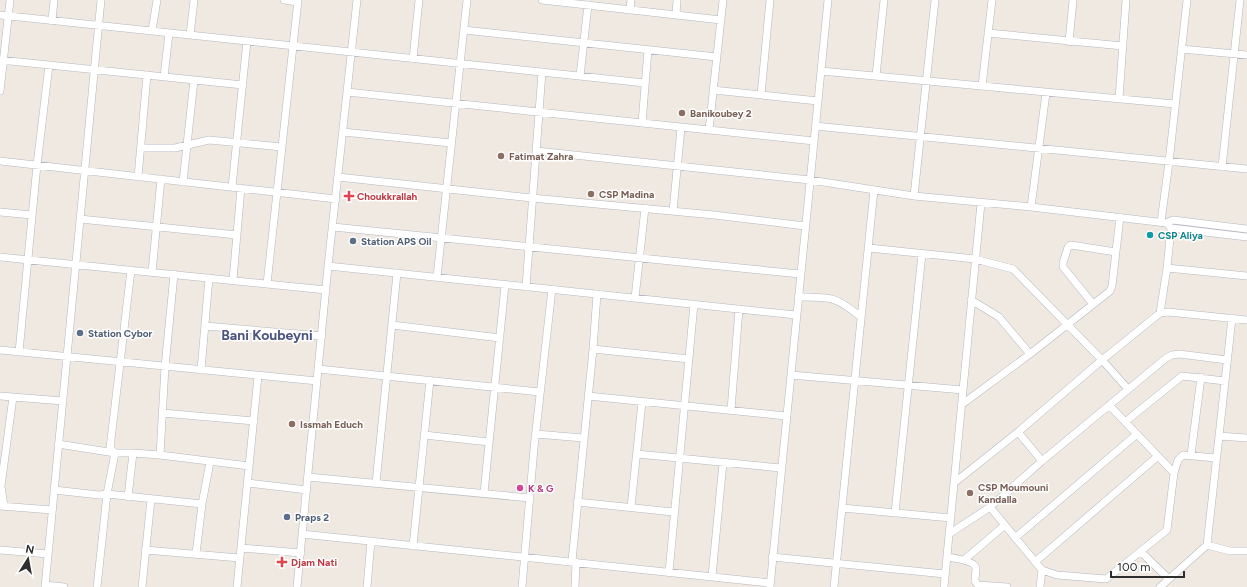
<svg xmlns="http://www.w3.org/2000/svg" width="1247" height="587" font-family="Figtree,sans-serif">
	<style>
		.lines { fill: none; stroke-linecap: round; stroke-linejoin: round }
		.minor-casing { stroke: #b4b7c1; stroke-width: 8 }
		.minor { stroke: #fff; stroke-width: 7 }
		.education-dot { fill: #8d6e63; stroke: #fff; stroke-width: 1.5 }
		.health-dot { fill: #e0444e; stroke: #fff; stroke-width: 1.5 }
		.culture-dot { fill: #0f9aa8; stroke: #fff; stroke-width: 1.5 }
		.service-dot { fill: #5c6f8a; stroke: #fff; stroke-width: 1.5 }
		.hotel-dot { fill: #d1479c; stroke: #fff; stroke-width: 1.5 }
		.labels { text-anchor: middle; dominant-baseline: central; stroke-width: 3; stroke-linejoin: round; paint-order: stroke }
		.education-label { font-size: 10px; font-weight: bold; fill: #785e54; stroke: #fff; text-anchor: start }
		.health-label { font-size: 10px; font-weight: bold; fill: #be3a42; stroke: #fff; text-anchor: start }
		.culture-label { font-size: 10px; font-weight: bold; fill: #0d838f; stroke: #fff; text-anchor: start }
		.service-label { font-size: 10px; font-weight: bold; fill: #4e5e75; stroke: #fff; text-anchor: start }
		.hotel-label { font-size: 10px; font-weight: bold; fill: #b23c85; stroke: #fff; text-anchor: start }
		.district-label { font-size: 14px; font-weight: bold; fill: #4d5680; stroke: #fff }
	</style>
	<rect width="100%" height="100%" fill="#efe9e1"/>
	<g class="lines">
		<defs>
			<path id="minor" d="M 284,0 L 298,2
				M 542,0 L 721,20
				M 630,10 L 631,0
				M 0,15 L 645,83
				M 676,15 L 677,0
				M 52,21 L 54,0
				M 464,30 L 717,57
				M 152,31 L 157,0
				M 988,33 L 1123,46
				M 190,35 L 194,0
				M 1069,42 L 1073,0
				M 1181,49 L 1247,55
				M 413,59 L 419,0
				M 0,60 L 243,85
				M 821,71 L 1175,104
				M 580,76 L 588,5
				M 876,76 L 884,0
				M 164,77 L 169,33
				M 982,86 L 992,0
				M 713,90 L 818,101
				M 0,91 L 10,0
				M 347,92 L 814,141
				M 761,95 L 770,0
				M 1119,99 L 1126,0
				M 642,123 L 648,50
				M 815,126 L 1247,169
				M 709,130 L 723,0
				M 343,132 L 451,143
				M 141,148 L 175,148 L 209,140 L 282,147
				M 536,151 L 810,180 L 914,196 L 1031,207 L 1166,223 L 1173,220 L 1247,229
				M 0,161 L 336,199
				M 1222,167 L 1240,0
				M 138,177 L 147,75
				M 338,177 L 532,198 L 714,215 L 805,226
				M 183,182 L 194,80
				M 232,187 L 247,41
				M 914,196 L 935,0
				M 1031,207 L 1046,93
				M 673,211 L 681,128
				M 0,212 L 32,215
				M 80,219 L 237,235
				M 1161,222 L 1169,162 L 1187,0
				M 1169,226 L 1171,228 L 1247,237
				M 333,227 L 800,274
				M 869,248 L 975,259 L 1013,269 L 1102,360 L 1128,389
				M 0,257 L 326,290
				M 328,266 L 796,315
				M 1167,268 L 1247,276
				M 152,272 L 161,179
				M 437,277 L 467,0
				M 233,280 L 241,188
				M 267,284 L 298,0
				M 526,287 L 542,72
				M 798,297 C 831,297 835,296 861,317
				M 635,298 L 645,208
				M 971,300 L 999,317 L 1030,354
				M 1093,304 L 1063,267 L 1063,263 L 1068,247 L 1071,245 L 1116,252
				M 1160,313 L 1167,268 L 1171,228
				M 392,325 L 500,338
				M 205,326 L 322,336
				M 593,349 L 689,359
				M 0,350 L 317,381
				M 19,352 L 37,165 L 49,65
				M 318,369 L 540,392
				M 201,370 L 209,278
				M 791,375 L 963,390
				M 0,396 L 63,401
				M 588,396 L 786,416
				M 961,405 L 1030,354 L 1110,291 L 1112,286 L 1120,217
				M 731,410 L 739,309
				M 162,413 L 254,421
				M 1125,422 L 1182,376 L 1225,381
				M 1018,432 L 1042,461
				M 536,434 L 583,438
				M 424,435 L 489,442
				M 1219,436 L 1247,438
				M 58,444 L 115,453 L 133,453 L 160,455 L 249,466
				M 637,454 L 781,468
				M 160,455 L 165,367 L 174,274
				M 1191,455 L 1201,377
				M 1174,473 L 1178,460 L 1183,455 L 1216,458
				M 308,477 L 530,498
				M 248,483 L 307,490
				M 376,483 L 397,273
				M 954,483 L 1018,432 L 1102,360 L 1160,313 L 1168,312 L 1247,320
				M 54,490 L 99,495 L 107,494 L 202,504
				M 484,493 L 505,285
				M 128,497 L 133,453
				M 577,502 L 673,512
				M 0,506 L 52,510
				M 4,506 L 1,486 L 13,397
				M 631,507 L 642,402
				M 990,507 L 1042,570 L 1057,575 L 1106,579 L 1167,530 L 1174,473 L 1109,405
				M 842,508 L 951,518
				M 895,513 L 922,254
				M 302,534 L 770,583
				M 949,534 L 990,507 L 1042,461 L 1166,358 L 1172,355 L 1179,354 L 1227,360
				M 1015,538 L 1137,434
				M 1207,545 L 1230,551 L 1247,551
				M 413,546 L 430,380
				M 241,548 L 301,553
				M 0,550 L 48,554
				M 145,550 L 240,558
				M 1141,552 L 1169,579
				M 196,554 L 202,504 L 210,462
				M 772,557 L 945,574
				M 947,557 C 954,558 975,561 976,568 C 976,572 975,577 975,581 L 978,585 L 1007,587
				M 964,560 L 1005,525
				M 572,561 L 593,349 L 597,294
				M 1035,562 L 1158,456
				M 669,572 L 694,304
				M 712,576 L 723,463
				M 45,585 L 64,587
				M 45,587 L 101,0
				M 97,587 L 107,494 L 115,453 L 110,448 L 131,270
				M 142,587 L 151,499
				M 237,587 L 258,376
				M 297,587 L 328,266 L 357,0
				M 367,587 L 371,541
				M 522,587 L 534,448 L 552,289
				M 575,587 L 576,562
				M 770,587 L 828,0
				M 834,587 L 874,190
				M 944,587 L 981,203
				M 1040,587 L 1042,570
				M 1160,587 L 1207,545 L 1232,318"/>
		</defs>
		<use href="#minor" class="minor-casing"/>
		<use href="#minor" class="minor"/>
	</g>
	<g class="education-dot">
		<circle cx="682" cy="113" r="4"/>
		<circle cx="501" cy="156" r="4"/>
		<circle cx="591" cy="194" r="4"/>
		<circle cx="292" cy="424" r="4"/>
		<circle cx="970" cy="493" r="4"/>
	</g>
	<g class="health-dot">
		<path d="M347 190h4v4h4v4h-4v4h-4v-4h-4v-4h4z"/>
		<path d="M280 556h4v4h4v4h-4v4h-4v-4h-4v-4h4z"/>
	</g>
	<circle class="culture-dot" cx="1150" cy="235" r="4"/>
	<g class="service-dot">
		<circle cx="353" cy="241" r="4"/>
		<circle cx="80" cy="333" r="4"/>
		<circle cx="287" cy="517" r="4"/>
	</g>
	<circle class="hotel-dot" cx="520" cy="488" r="4"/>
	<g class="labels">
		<g class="education-label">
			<text x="690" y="113">Banikoubey 2</text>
			<text x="509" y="156">Fatimat Zahra</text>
			<text x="599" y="194">CSP Madina</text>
			<text x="300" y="424">Issmah Educh</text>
			<text x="978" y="487">CSP Moumouni<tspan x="978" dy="12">Kandalla</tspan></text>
		</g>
		<g class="health-label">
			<text x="357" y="196">Choukkrallah</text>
			<text x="291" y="562">Djam Nati</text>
		</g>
		<g class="culture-label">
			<text x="1158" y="235">CSP Aliya</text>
		</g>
		<g class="service-label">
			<text x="361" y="241">Station APS Oil</text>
			<text x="88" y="333">Station Cybor</text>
			<text x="295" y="517">Praps 2</text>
		</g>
		<g class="hotel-label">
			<text x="528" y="488">K &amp; G</text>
		</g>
		<g class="district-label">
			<text x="267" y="335">Bani Koubeyni</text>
		</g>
	</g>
	<g transform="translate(28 559) rotate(11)" stroke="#ffffff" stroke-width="3" paint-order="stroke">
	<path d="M0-3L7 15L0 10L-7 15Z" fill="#2e2e2e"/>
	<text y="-6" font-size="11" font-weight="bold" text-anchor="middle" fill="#2e2e2e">N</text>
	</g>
	<path d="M1111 571v6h73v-6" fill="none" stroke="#2e2e2e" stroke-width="2"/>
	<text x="1117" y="571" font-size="12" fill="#2e2e2e" stroke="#ffffff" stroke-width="3" paint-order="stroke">100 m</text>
</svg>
